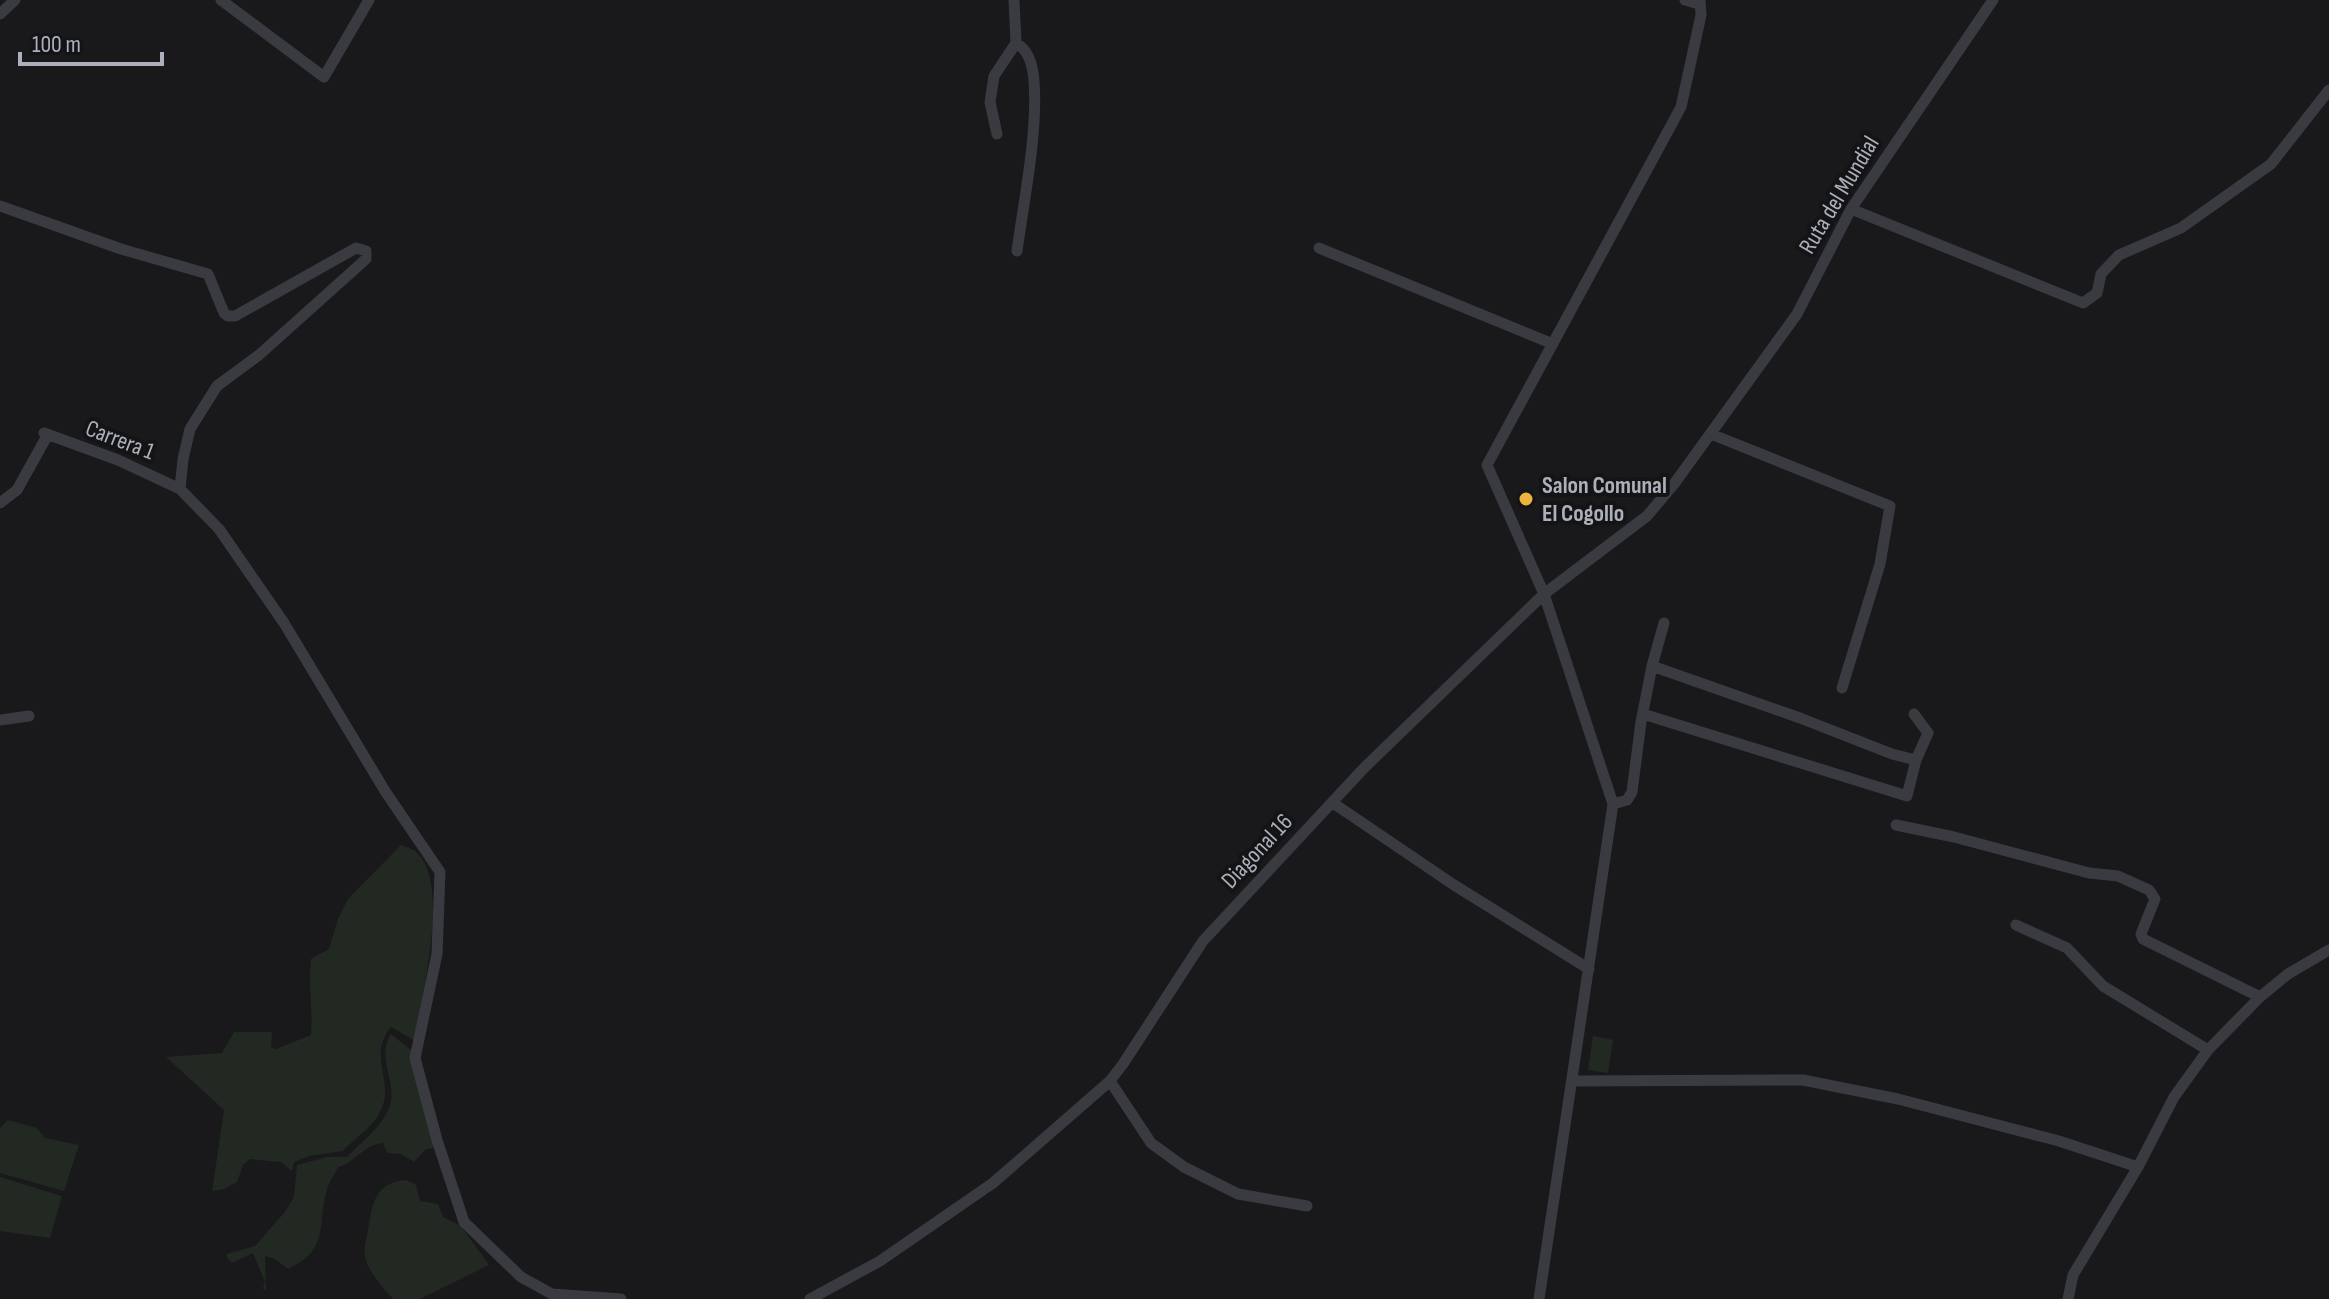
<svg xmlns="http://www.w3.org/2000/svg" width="2329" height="1299" font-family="'Sofia Sans Condensed',sans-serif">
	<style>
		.green { fill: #212922 }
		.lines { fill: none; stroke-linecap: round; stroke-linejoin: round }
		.minor { stroke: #3a3b40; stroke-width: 11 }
		.poi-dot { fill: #eeb33e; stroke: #141416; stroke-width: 3 }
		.labels { text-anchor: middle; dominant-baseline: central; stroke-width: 8; stroke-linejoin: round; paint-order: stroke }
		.street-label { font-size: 24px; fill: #acb0ba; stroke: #141416 }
		.poi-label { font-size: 24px; font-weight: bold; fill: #acb0ba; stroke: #141416; text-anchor: start }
	</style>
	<rect width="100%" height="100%" fill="#19191b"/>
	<path class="green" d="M 401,845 C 405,847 414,849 417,853 C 451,885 421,998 414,1040 L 391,1027 C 368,1055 392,1077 383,1105 C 376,1126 358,1135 343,1151 L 309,1156 L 294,1162 L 292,1171 L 281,1162 L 250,1159 L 243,1165 L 237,1182 L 224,1189 L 212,1191 L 224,1110 L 166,1057 L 222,1053 L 234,1032 L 272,1032 L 271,1048 L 276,1049 L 311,1035 C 313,1009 308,984 311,959 L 329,949 L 338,919 L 348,899 Z
		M 391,1034 L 411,1050 L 434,1148 L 426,1149 L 414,1162 L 401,1154 L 387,1153 L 383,1143 C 363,1145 356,1162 338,1167 C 335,1174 329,1182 327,1190 C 316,1225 331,1249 288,1269 L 275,1259 L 265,1256 L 266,1291 L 263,1288 L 265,1282 L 253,1253 L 232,1263 L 227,1258 L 227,1254 L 255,1246 L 284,1213 L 294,1197 L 297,1165 L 327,1157 L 347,1157 C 361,1142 381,1128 389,1108 C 399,1082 375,1061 391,1034 Z
		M 1593,1036 L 1613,1040 L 1608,1073 L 1588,1070 Z
		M 8,1120 L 37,1128 L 45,1138 L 79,1145 L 64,1191 L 0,1173 L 0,1128 Z
		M 0,1177 L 62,1196 L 50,1238 L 0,1231 Z
		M 406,1180 L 416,1185 L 420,1201 L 438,1204 L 443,1217 L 461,1226 L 489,1265 L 420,1299 L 393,1299 C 383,1287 367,1271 365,1256 C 363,1249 367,1237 368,1230 C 372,1204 375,1182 406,1180 Z"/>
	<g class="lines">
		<path class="minor" d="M 221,0 L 324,77 L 369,0
			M 1685,0 L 1699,4
			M 0,14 L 15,0
			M 1016,43 C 1029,50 1033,67 1034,81 C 1038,132 1024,200 1017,251
			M 997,134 L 990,102 L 994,76 L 1016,43 L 1014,0
			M 0,206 L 121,249 L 208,274 L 224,313 L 228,316 L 235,316 L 356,248 L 366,251 L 366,259 L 259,355 L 217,386 L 190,429 L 183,459 L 180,489
			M 1851,209 L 2083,303 L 2097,293 L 2101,274 L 2119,255 L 2181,228 L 2271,164 L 2329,90
			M 1319,248 L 1553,344
			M 44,433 L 118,460 L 180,489 L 219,529 L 284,623 L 385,791 L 440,872 L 437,954 L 415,1058 L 437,1140 L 464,1222 L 521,1277 L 552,1294 L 621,1299
			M 1711,434 L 1890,506 L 1880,564 L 1842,688
			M 0,503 L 17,490 L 47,436
			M 1652,666 L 1800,718 L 1892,754 L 1916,760
			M 1643,714 L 1907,796 L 1916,760 L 1928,733 L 1914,714
			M 0,720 L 29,716
			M 1333,803 L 1454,885 L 1589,969
			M 1613,804 L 1627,800 L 1632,792 L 1641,722 L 1652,666 L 1664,623
			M 1896,825 L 1954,837 L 2089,873 L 2118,876 L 2149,890 L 2155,899 L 2141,934 L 2143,939 L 2260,997
			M 2016,925 L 2067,948 L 2103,986 L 2208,1050
			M 1110,1081 L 1151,1143 L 1184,1167 L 1238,1194 L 1307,1206
			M 1573,1081 L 1803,1080 L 1898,1099 L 2059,1141 L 2138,1167
			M 810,1299 L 880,1261 L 993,1183 L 1110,1081 L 1123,1064 L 1203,941 L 1364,768 L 1544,594 L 1647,516 L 1674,484 L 1797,314 L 1851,209 L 1993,0
			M 1539,1299 L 1613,804 L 1544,594 L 1487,465 L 1681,107 L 1701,15 L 1700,0
			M 2068,1299 L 2073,1275 L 2138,1167 L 2174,1097 L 2208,1050 L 2260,997 L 2288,974 L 2329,950"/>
	</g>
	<circle class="poi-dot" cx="1526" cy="499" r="8"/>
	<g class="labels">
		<g class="street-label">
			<text transform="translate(1839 195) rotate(-59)">Ruta del Mundial</text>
			<text transform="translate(120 440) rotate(21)">Carrera 1</text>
			<text transform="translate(1257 851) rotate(-47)">Diagonal 16</text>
		</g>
		<g class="poi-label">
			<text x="1542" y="485">Salon Comunal<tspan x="1542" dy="28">El Cogollo</tspan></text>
		</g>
	</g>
	<path d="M20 52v12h142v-12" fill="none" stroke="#acb0ba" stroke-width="4"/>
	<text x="32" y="52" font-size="24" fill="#acb0ba" stroke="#141416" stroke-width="6" paint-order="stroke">100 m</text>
</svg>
